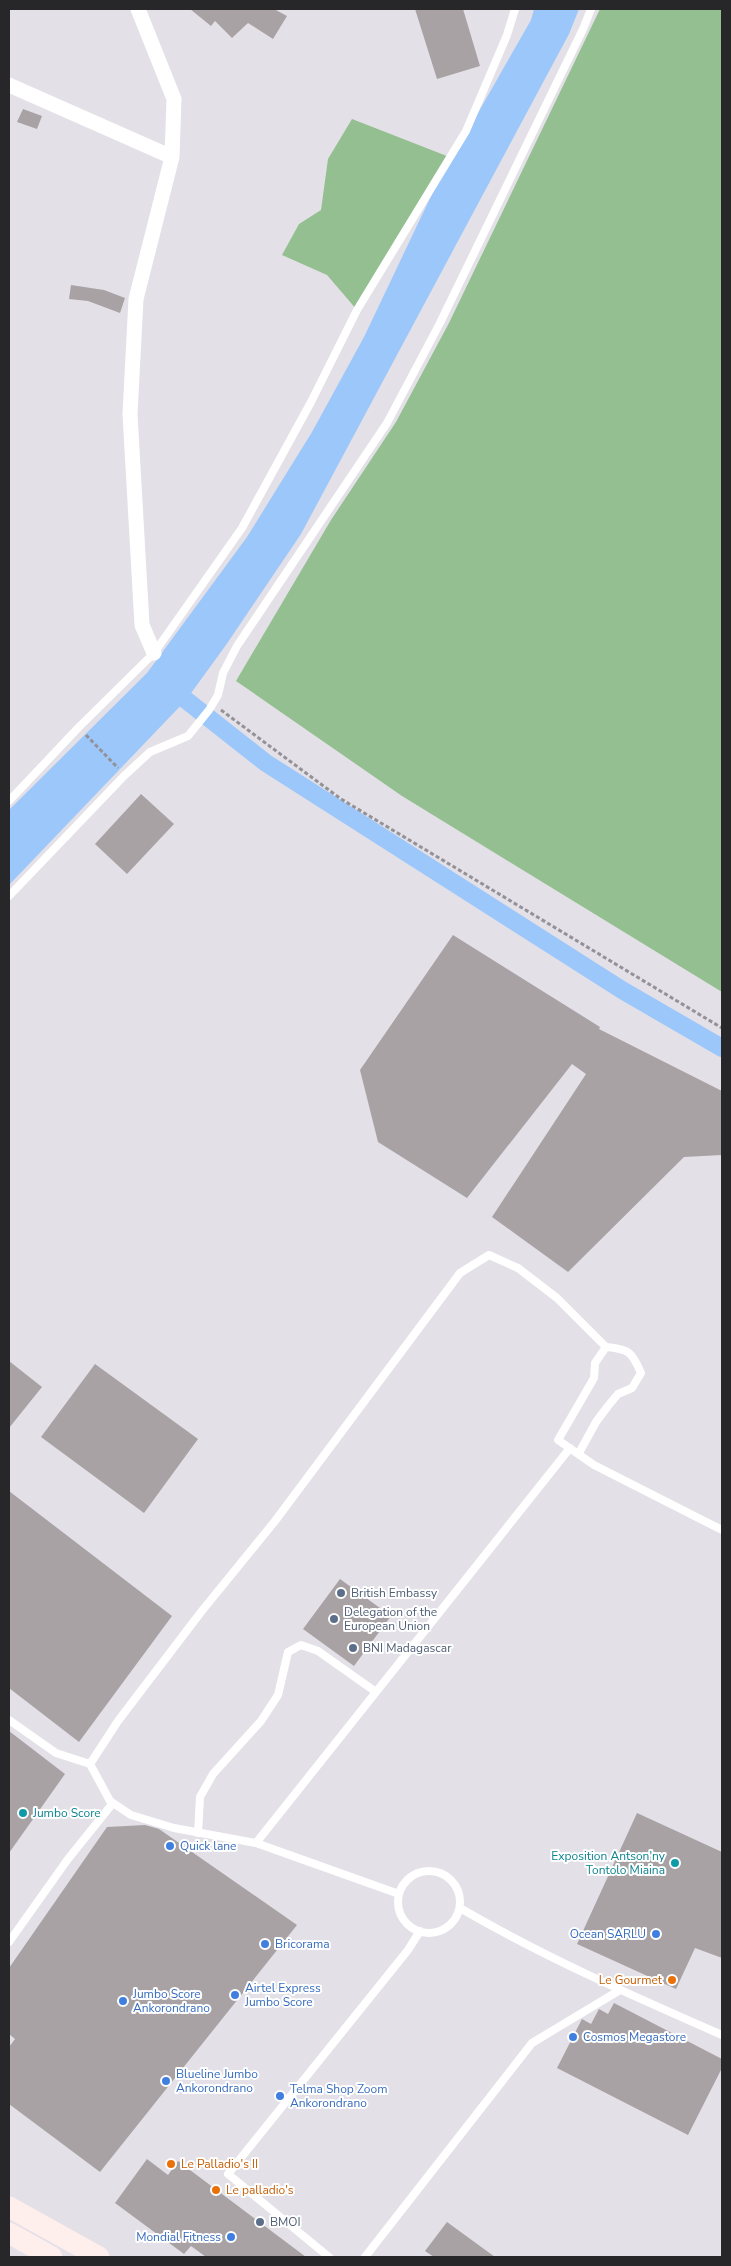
<svg xmlns="http://www.w3.org/2000/svg" width="731" height="2266" font-family="'Nunito Sans',sans-serif">
	<style>
		.green { fill: #94bf90 }
		.water { fill: #9cc7fa }
		.lines { fill: none; stroke-linecap: round; stroke-linejoin: round }
		.canal { stroke: #9cc7fa; stroke-width: 18 }
		.building { fill: #a9a2a5 }
		.path { stroke: #949297; stroke-width: 3; stroke-dasharray: 4 2.5; stroke-linecap: butt }
		.service { stroke: #fff; stroke-width: 8 }
		.minor { stroke: #fff; stroke-width: 15 }
		.secondary { stroke: #feeeec; stroke-width: 21 }
		.service-dot { fill: #5c6f8a; stroke: #fff; stroke-width: 2 }
		.culture-dot { fill: #0f9aa8; stroke: #fff; stroke-width: 2 }
		.shop-dot { fill: #3f7fe0; stroke: #fff; stroke-width: 2 }
		.food-dot { fill: #e8710a; stroke: #fff; stroke-width: 2 }
		.labels { text-anchor: middle; dominant-baseline: central; stroke-width: 4; stroke-linejoin: round; paint-order: stroke }
		.service-label { font-size: 12px; fill: #4e5e75; stroke: #fff; text-anchor: start }
		.culture-label { font-size: 12px; fill: #0d838f; stroke: #fff; text-anchor: start }
		.shop-label { font-size: 12px; fill: #366cbe; stroke: #fff; text-anchor: start }
		.food-label { font-size: 12px; fill: #c56008; stroke: #fff; text-anchor: start }
	</style>
	<rect width="100%" height="100%" fill="#e3e0e7"/>
	<path class="green" d="M 600,9 L 722,9 L 722,992 L 402,796 L 236,681 L 331,520 L 396,422 L 449,323 Z
		M 352,119 L 452,158 L 357,310 L 327,275 L 282,255 L 299,224 L 321,210 L 328,159 Z"/>
	<path class="water" d="M 534,9 L 579,9 L 569,34 L 301,534 L 226,645 L 186,700 L 9,885 L 9,810 L 147,673 L 247,537 L 312,432 L 364,337 L 433,192 L 531,20 Z"/>
	<g class="lines">
		<path class="canal" d="M 186,700 L 266,763 L 622,990 L 722,1048"/>
	</g>
	<path class="building" d="M 190,9 L 274,9 L 287,16 L 273,39 L 248,23 L 232,38 L 215,21 L 211,26 Z
		M 415,9 L 463,9 L 480,66 L 437,79 Z
		M 23,109 L 42,116 L 37,129 L 17,122 Z
		M 71,285 L 104,290 L 125,298 L 120,313 L 88,301 L 69,299 Z
		M 141,794 L 174,824 L 127,874 L 95,844 Z
		M 453,935 L 600,1027 L 599,1029 L 722,1091 L 722,1155 L 684,1157 L 568,1272 L 492,1217 L 586,1074 L 572,1064 L 467,1198 L 378,1142 L 360,1070 Z
		M 9,1361 L 42,1387 L 9,1428 Z
		M 95,1364 L 198,1439 L 144,1513 L 41,1437 Z
		M 9,1491 L 172,1616 L 79,1742 L 9,1688 Z
		M 340,1579 L 391,1616 L 354,1666 L 303,1629 Z
		M 9,1731 L 65,1774 L 9,1853 Z
		M 637,1813 L 722,1852 L 722,1958 L 695,1948 L 676,1989 L 577,1944 Z
		M 145,1825 L 159,1829 L 297,1925 L 100,2172 L 9,2104 L 9,2047 L 15,2039 L 9,2034 L 9,1968 L 107,1827 Z
		M 614,2003 L 722,2059 L 722,2068 L 688,2135 L 557,2068 L 582,2019 L 591,2024 L 599,2009 L 608,2014 Z
		M 147,2159 L 168,2175 L 178,2161 L 306,2257 L 206,2257 L 191,2246 L 184,2254 L 115,2203 Z
		M 447,2222 L 495,2257 L 434,2257 L 425,2251 Z"/>
	<g class="lines">
		<path class="path" d="M 221,710 L 341,799 L 722,1028
			M 86,735 L 118,768"/>
		<path class="service" d="M 9,801 L 78,728 L 154,653 L 242,528 L 311,402 L 357,310 L 466,131 L 507,35 L 515,9
			M 9,896 L 124,776 L 150,752 L 188,736 L 209,710 L 218,695 L 223,673 L 237,646 L 387,423 L 440,323 L 583,29 L 591,9
			M 579,1453 L 596,1422 L 608,1406 L 618,1394 L 632,1388 L 641,1373 C 632,1352 629,1349 606,1347 L 595,1363 L 594,1378 L 558,1440 L 594,1465 L 722,1530
			M 9,1720 L 56,1753 L 90,1764
			M 198,1833 L 200,1797 L 213,1774 L 261,1721 L 278,1695 L 288,1652 L 301,1645 L 318,1651 L 376,1692
			M 256,1843 L 570,1448
			M398 1902a31 31 0 1 1 62 0a31 31 0 1 1-62 0Z
			M 399,1894 L 256,1843 L 174,1828 L 131,1815 L 110,1801 L 90,1764 L 118,1721 L 201,1612 L 275,1521 L 460,1273 L 489,1255 L 518,1268 L 557,1298 L 606,1347
			M 460,1908 C 544,1957 633,1996 722,2035
			M 9,1942 L 68,1859 L 113,1803
			M 329,2257 L 228,2174 L 408,1950 L 420,1931
			M 365,2257 L 532,2043 L 620,1990"/>
		<path class="minor" d="M 138,9 L 174,99 L 172,157 L 136,299 L 130,414 L 142,625 L 154,653
			M 9,85 L 172,157"/>
		<path class="secondary" d="M 9,2207 L 99,2257
			M 9,2233 L 52,2257"/>
	</g>
	<g class="service-dot">
		<circle cx="341" cy="1593" r="5"/>
		<circle cx="334" cy="1619" r="5"/>
		<circle cx="353" cy="1648" r="5"/>
		<circle cx="260" cy="2222" r="5"/>
	</g>
	<g class="culture-dot">
		<circle cx="23" cy="1813" r="5"/>
		<circle cx="675" cy="1863" r="5"/>
	</g>
	<g class="shop-dot">
		<circle cx="170" cy="1846" r="5"/>
		<circle cx="656" cy="1934" r="5"/>
		<circle cx="265" cy="1944" r="5"/>
		<circle cx="235" cy="1995" r="5"/>
		<circle cx="123" cy="2001" r="5"/>
		<circle cx="573" cy="2037" r="5"/>
		<circle cx="166" cy="2081" r="5"/>
		<circle cx="280" cy="2096" r="5"/>
		<circle cx="231" cy="2237" r="5"/>
	</g>
	<g class="food-dot">
		<circle cx="672" cy="1980" r="5"/>
		<circle cx="171" cy="2164" r="5"/>
		<circle cx="216" cy="2190" r="5"/>
	</g>
	<g class="labels">
		<g class="service-label">
			<text x="351" y="1593">British Embassy</text>
			<text x="344" y="1612">Delegation of the<tspan x="344" dy="14">European Union</tspan></text>
			<text x="363" y="1648">BNI Madagascar</text>
			<text x="270" y="2222">BMOI</text>
		</g>
		<g class="culture-label">
			<text x="33" y="1813">Jumbo Score</text>
			<text x="665" y="1856" text-anchor="end">Exposition Antson'ny<tspan x="665" dy="14">Tontolo Miaina</tspan></text>
		</g>
		<g class="shop-label">
			<text x="180" y="1846">Quick lane</text>
			<text x="646" y="1934" text-anchor="end">Ocean SARLU</text>
			<text x="275" y="1944">Bricorama</text>
			<text x="245" y="1988">Airtel Express<tspan x="245" dy="14">Jumbo Score</tspan></text>
			<text x="133" y="1994">Jumbo Score<tspan x="133" dy="14">Ankorondrano</tspan></text>
			<text x="583" y="2037">Cosmos Megastore</text>
			<text x="176" y="2074">Blueline Jumbo<tspan x="176" dy="14">Ankorondrano</tspan></text>
			<text x="290" y="2089">Telma Shop Zoom<tspan x="290" dy="14">Ankorondrano</tspan></text>
			<text x="221" y="2237" text-anchor="end">Mondial Fitness</text>
		</g>
		<g class="food-label">
			<text x="662" y="1980" text-anchor="end">Le Gourmet</text>
			<text x="181" y="2164">Le Palladio's II</text>
			<text x="226" y="2190">Le palladio's</text>
		</g>
	</g>
	<rect width="731" height="2266" fill="none" stroke="#272629" stroke-width="20"/>
</svg>
